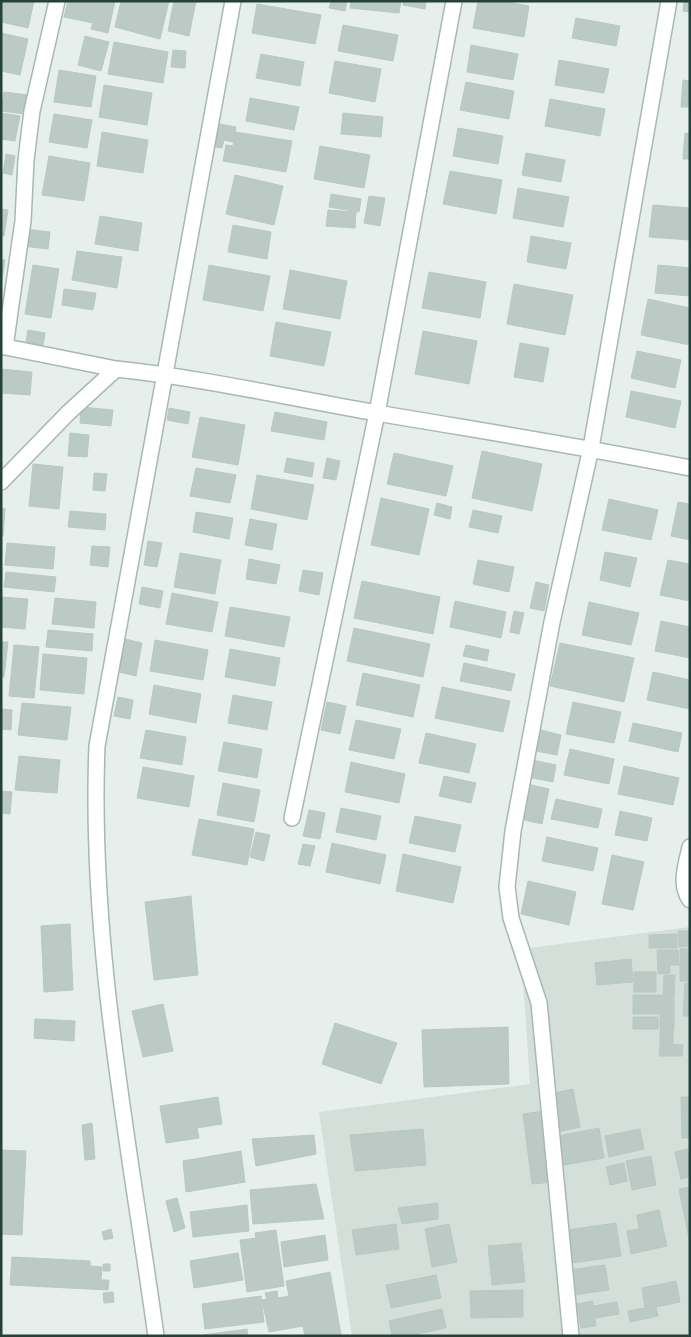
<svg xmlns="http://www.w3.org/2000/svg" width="691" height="1337" font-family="'Exo 2',sans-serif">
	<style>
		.built { fill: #d4dfda }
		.building { fill: #bbcac4; stroke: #b8c9c2 }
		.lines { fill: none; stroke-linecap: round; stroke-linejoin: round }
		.minor-casing { stroke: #a8b8b2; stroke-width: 18 }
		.minor { stroke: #fff; stroke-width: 15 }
	</style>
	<rect width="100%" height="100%" fill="#e6efeb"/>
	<path class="built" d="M 690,927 L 690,1336 L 352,1336 L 319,1112 L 530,1084 L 521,949 Z"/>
	<path class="building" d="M 1,1 L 34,1 L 28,28 L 1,22 Z
		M 68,1 L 115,1 L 108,33 L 91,29 L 93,23 L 64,17 Z
		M 121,1 L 169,1 L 160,39 L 115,27 Z
		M 174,1 L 196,1 L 189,36 L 168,31 Z
		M 331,1 L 347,1 L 345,11 L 329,8 Z
		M 351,1 L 401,1 L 399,13 L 350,8 Z
		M 404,1 L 426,1 L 425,9 L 403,5 Z
		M 478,1 L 501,1 L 529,6 L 524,37 L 473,28 Z
		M 684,1 L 690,1 L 690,12 L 683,11 Z
		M 257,4 L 321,15 L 315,44 L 252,33 Z
		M 576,18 L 620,26 L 616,46 L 572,38 Z
		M 343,25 L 398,35 L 393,61 L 338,51 Z
		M 1,33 L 28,39 L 20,75 L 1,71 Z
		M 85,36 L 109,42 L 101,71 L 78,65 Z
		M 114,42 L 168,52 L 163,83 L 108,74 Z
		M 471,45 L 518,54 L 513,80 L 467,72 Z
		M 173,50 L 186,51 L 185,68 L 171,67 Z
		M 261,54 L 304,62 L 300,86 L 256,78 Z
		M 559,60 L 609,69 L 604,93 L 555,85 Z
		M 335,61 L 381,69 L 375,102 L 329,93 Z
		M 59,70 L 96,76 L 91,107 L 54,102 Z
		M 683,80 L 690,81 L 690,107 L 681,107 Z
		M 466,82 L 514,91 L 509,119 L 460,110 Z
		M 104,85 L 152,93 L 147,125 L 99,117 Z
		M 4,92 L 28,95 L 25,114 L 1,111 Z
		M 250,98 L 299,107 L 294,130 L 246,121 Z
		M 550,99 L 605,109 L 600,136 L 545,126 Z
		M 1,113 L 20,116 L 15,141 L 1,139 Z
		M 343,113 L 383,117 L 381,137 L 341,134 Z
		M 54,114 L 92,120 L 87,148 L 49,142 Z
		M 214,123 L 236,127 L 233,142 L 224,140 L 222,148 L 210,146 Z
		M 458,128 L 503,136 L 498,164 L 453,156 Z
		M 102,132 L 148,140 L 143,173 L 97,166 Z
		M 235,132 L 292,141 L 286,172 L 223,161 L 226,145 L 233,146 Z
		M 685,133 L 690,134 L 690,159 L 683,159 Z
		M 320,146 L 370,155 L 364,188 L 314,179 Z
		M 526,153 L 565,160 L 561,182 L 522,175 Z
		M 6,154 L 15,156 L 12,175 L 3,173 Z
		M 49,156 L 90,163 L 84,201 L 42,195 Z
		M 450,171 L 502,180 L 496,214 L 443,204 Z
		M 235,175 L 283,186 L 274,225 L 226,214 Z
		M 518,188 L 569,197 L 563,227 L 513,218 Z
		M 331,194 L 361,199 L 359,212 L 329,207 Z
		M 369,196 L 385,198 L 380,226 L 364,223 Z
		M 653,205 L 690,208 L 690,240 L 649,237 Z
		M 1,209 L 8,210 L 4,236 L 1,236 Z
		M 328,210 L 356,212 L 355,228 L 326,226 Z
		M 100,216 L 142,223 L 138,251 L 95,244 Z
		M 233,225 L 271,232 L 267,259 L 228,252 Z
		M 25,229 L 50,232 L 48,249 L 23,246 Z
		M 531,236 L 571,243 L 566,269 L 527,262 Z
		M 77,251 L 122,257 L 117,288 L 72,280 Z
		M 1,259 L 5,260 L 2,280 L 1,280 Z
		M 33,265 L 59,269 L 51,318 L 25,314 Z
		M 209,265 L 270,276 L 263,311 L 203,300 Z
		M 658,265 L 690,268 L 690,296 L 655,293 Z
		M 290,270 L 347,281 L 340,319 L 283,309 Z
		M 429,272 L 486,282 L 480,318 L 422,308 Z
		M 514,284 L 573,295 L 565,335 L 507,324 Z
		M 64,289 L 96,293 L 93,310 L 62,305 Z
		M 648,299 L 690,308 L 690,345 L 641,335 Z
		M 276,322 L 331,332 L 324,366 L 270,356 Z
		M 28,330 L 45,333 L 43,345 L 26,342 Z
		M 423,331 L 477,341 L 469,384 L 415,374 Z
		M 520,343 L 549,348 L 543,382 L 514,377 Z
		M 637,351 L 681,360 L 675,388 L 631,378 Z
		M 1,369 L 32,372 L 30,395 L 1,393 Z
		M 631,391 L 681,401 L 675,428 L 626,417 Z
		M 81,407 L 113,410 L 111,426 L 80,423 Z
		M 169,408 L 190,412 L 188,424 L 167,420 Z
		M 275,412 L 327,422 L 324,440 L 271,431 Z
		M 200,417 L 245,425 L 238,465 L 192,457 Z
		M 70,433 L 89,435 L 87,457 L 68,456 Z
		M 482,451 L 542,464 L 532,511 L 472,498 Z
		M 394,453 L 453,466 L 446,496 L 387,484 Z
		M 287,458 L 314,463 L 312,477 L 284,472 Z
		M 327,458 L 340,461 L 336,480 L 323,478 Z
		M 33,464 L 63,467 L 59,509 L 29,506 Z
		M 196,468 L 236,475 L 230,503 L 190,496 Z
		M 94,473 L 107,474 L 105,491 L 93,490 Z
		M 257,475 L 314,485 L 307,520 L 251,509 Z
		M 381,498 L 429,509 L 419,555 L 371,545 Z
		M 609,499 L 658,510 L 651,540 L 602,530 Z
		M 678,502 L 690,504 L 690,540 L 671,536 Z
		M 437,503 L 452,507 L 450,519 L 434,515 Z
		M 1,508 L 5,509 L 3,536 L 1,536 Z
		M 473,510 L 502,516 L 498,533 L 469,527 Z
		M 70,511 L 106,514 L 105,530 L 68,527 Z
		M 196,512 L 233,518 L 229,539 L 193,532 Z
		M 250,519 L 277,524 L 272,550 L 245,545 Z
		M 148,541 L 162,543 L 157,567 L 144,565 Z
		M 7,543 L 55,547 L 53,569 L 5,565 Z
		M 92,546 L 110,547 L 108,567 L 90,565 Z
		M 605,552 L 637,558 L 630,587 L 600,580 Z
		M 180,553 L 221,560 L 215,594 L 174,587 Z
		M 249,559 L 280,565 L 276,584 L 246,579 Z
		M 478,560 L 514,567 L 509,592 L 473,584 Z
		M 668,560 L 690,564 L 690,601 L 660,595 Z
		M 303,570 L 323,573 L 319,595 L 299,591 Z
		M 6,572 L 56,577 L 54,592 L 4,587 Z
		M 362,581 L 440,597 L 433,634 L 354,618 Z
		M 536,582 L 549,585 L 544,611 L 530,608 Z
		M 142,587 L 163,591 L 160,608 L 139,604 Z
		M 172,593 L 218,602 L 212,632 L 166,624 Z
		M 1,597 L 28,599 L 25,629 L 1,627 Z
		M 55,598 L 96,602 L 94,628 L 52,624 Z
		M 455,601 L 506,612 L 501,638 L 450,627 Z
		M 589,602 L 639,613 L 631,645 L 582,635 Z
		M 230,607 L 290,617 L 284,647 L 225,636 Z
		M 514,611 L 524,613 L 519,634 L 510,632 Z
		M 661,621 L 690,627 L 690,658 L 655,651 Z
		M 354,628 L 430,644 L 423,677 L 347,661 Z
		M 48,630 L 93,634 L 92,651 L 46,647 Z
		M 125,639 L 142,643 L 136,676 L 119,672 Z
		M 155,640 L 208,650 L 203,680 L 150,671 Z
		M 1,642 L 8,642 L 4,677 L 1,677 Z
		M 560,643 L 634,658 L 624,702 L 550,686 Z
		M 14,645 L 39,647 L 34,698 L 9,696 Z
		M 466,645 L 489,650 L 487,661 L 463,656 Z
		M 230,649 L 280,658 L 275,686 L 225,677 Z
		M 43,654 L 87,658 L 84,694 L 40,690 Z
		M 464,663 L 515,674 L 511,691 L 460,681 Z
		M 653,672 L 690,680 L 690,709 L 647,700 Z
		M 363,673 L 420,685 L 413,717 L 356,705 Z
		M 154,685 L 201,694 L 196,723 L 149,714 Z
		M 442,687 L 510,701 L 503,732 L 435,718 Z
		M 233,695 L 272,702 L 267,730 L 228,723 Z
		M 118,697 L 133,700 L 130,719 L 114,716 Z
		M 327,702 L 346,706 L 340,734 L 321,730 Z
		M 573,702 L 621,712 L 614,743 L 566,734 Z
		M 22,703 L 71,707 L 67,740 L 18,735 Z
		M 1,709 L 12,710 L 11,730 L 1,729 Z
		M 356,720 L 401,729 L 394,759 L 349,750 Z
		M 633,723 L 682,733 L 678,752 L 629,741 Z
		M 146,730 L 186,737 L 182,765 L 140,758 Z
		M 541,730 L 561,735 L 557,755 L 536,751 Z
		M 426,733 L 476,744 L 469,773 L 419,763 Z
		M 224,742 L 262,749 L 257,778 L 218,771 Z
		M 570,749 L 614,759 L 609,784 L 564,775 Z
		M 19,756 L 60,760 L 57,793 L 15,790 Z
		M 532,760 L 556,765 L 553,782 L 528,777 Z
		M 351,762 L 405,774 L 399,803 L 345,792 Z
		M 624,766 L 679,778 L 673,805 L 618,794 Z
		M 143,767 L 194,776 L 189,807 L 137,798 Z
		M 444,776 L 476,783 L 471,803 L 439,796 Z
		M 223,783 L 260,790 L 254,822 L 217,815 Z
		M 527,784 L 549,789 L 542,824 L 520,819 Z
		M 1,791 L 12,792 L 10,814 L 1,813 Z
		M 556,799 L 602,809 L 598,828 L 551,819 Z
		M 341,808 L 381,816 L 376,840 L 336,832 Z
		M 309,810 L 325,813 L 320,839 L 303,836 Z
		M 620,811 L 652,818 L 647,841 L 615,835 Z
		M 415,816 L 461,825 L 455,852 L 409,843 Z
		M 199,819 L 254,829 L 247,865 L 192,855 Z
		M 256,832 L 270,835 L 264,861 L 250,857 Z
		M 547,837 L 598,848 L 593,871 L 542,861 Z
		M 332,843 L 386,855 L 380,884 L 326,872 Z
		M 303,844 L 315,846 L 310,866 L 298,864 Z
		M 403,854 L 461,867 L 453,903 L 396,891 Z
		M 612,855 L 644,862 L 633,910 L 602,904 Z
		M 528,881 L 576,892 L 569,925 L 521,914 Z
		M 191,896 L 198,975 L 154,980 L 145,902 Z
		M 70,924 L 73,990 L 44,992 L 41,926 Z
		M 678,931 L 690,931 L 690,946 L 679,947 Z
		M 677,934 L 677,948 L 649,948 L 649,935 Z
		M 680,949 L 690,949 L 690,981 L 680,981 Z
		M 657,950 L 678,950 L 679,965 L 670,965 L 670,973 L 658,974 Z
		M 631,959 L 633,982 L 597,985 L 595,963 Z
		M 634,972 L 656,972 L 656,992 L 634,992 Z
		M 664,975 L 675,975 L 674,998 L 663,998 Z
		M 685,983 L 690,983 L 690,1016 L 683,1016 Z
		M 633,995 L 662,995 L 662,999 L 674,999 L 674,1014 L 633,1014 Z
		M 163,1004 L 173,1051 L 143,1057 L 132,1011 Z
		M 660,1015 L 674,1015 L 674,1030 L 660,1029 Z
		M 633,1017 L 658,1017 L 658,1029 L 633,1029 Z
		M 35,1019 L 75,1021 L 74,1041 L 34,1038 Z
		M 335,1023 L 397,1043 L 381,1084 L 322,1064 Z
		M 508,1027 L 509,1084 L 424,1087 L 422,1030 Z
		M 660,1030 L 673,1030 L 673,1044 L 660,1043 Z
		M 660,1044 L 683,1045 L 682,1056 L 659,1056 Z
		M 573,1089 L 580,1127 L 557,1132 L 550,1094 Z
		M 218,1097 L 222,1124 L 197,1128 L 199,1138 L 166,1143 L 160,1106 Z
		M 681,1097 L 690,1097 L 690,1138 L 682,1138 Z
		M 544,1111 L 552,1182 L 532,1184 L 523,1114 Z
		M 92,1123 L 95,1159 L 85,1160 L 82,1125 Z
		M 599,1128 L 604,1158 L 559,1166 L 553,1137 Z
		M 423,1129 L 426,1165 L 355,1171 L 350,1135 Z
		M 640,1129 L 644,1149 L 609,1157 L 605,1136 Z
		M 314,1135 L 316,1154 L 256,1166 L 252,1139 Z
		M 688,1149 L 690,1177 L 681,1179 L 675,1152 Z
		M 1,1150 L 26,1151 L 22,1235 L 1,1234 Z
		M 241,1151 L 245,1182 L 186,1192 L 183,1161 Z
		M 651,1156 L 656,1185 L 632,1190 L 626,1161 Z
		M 624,1163 L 627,1181 L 610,1185 L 606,1167 Z
		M 316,1184 L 324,1219 L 253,1224 L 250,1190 Z
		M 690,1187 L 690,1243 L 679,1189 Z
		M 177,1198 L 185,1228 L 174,1232 L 166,1201 Z
		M 438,1203 L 438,1219 L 402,1224 L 398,1208 Z
		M 247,1205 L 249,1231 L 193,1237 L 190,1212 Z
		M 659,1210 L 667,1246 L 631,1254 L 627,1231 L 639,1229 L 637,1215 Z
		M 616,1223 L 621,1256 L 572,1263 L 567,1230 Z
		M 396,1224 L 399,1249 L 356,1255 L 352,1230 Z
		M 449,1224 L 457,1262 L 432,1267 L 425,1229 Z
		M 111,1229 L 113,1238 L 104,1240 L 102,1232 Z
		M 276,1230 L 284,1286 L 247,1292 L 240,1240 L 256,1238 L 255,1233 Z
		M 325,1235 L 328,1260 L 284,1267 L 281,1242 Z
		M 521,1243 L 525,1282 L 492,1285 L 488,1246 Z
		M 238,1253 L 243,1280 L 194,1288 L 190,1261 Z
		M 12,1257 L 90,1261 L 90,1266 L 102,1267 L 101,1280 L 109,1280 L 108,1290 L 10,1285 Z
		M 103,1264 L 110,1264 L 110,1271 L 103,1271 Z
		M 605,1265 L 609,1290 L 573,1295 L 570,1270 Z
		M 330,1272 L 341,1335 L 305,1336 L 303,1326 L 269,1332 L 262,1300 L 267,1299 L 265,1293 L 277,1291 L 278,1298 L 289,1296 L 286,1281 Z
		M 436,1275 L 441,1298 L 391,1308 L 386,1285 Z
		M 676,1281 L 680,1302 L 656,1307 L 658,1316 L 630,1322 L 628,1311 L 645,1308 L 642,1288 Z
		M 523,1290 L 523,1317 L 471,1318 L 470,1291 Z
		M 113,1292 L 114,1302 L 104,1303 L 103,1293 Z
		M 261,1296 L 264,1322 L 205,1329 L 202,1304 Z
		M 593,1301 L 593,1306 L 617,1302 L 619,1314 L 595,1318 L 596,1326 L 581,1328 L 577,1304 Z
		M 442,1309 L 446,1328 L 408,1336 L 392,1336 L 389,1321 Z
		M 247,1329 L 248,1336 L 203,1336 L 203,1335 Z"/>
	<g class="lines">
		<defs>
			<path id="minor" d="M 1,346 L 116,369
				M 5,347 L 23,221 L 26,160 L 32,111 L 57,1
				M 1,482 L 68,413 L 116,369 C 204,378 290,398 377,413 C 482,431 586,447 690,468
				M 292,818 L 377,413 L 454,1
				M 690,847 C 686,866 679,884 690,900
				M 156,1336 C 129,1141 89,944 97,746 L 233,1
				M 571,1336 L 539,1003 L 511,918 L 507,887 L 513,831 L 552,622 L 591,448 L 669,1"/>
		</defs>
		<use href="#minor" class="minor-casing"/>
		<use href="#minor" class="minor"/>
	</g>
	<rect width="691" height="1337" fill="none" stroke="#24423a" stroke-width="5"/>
</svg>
